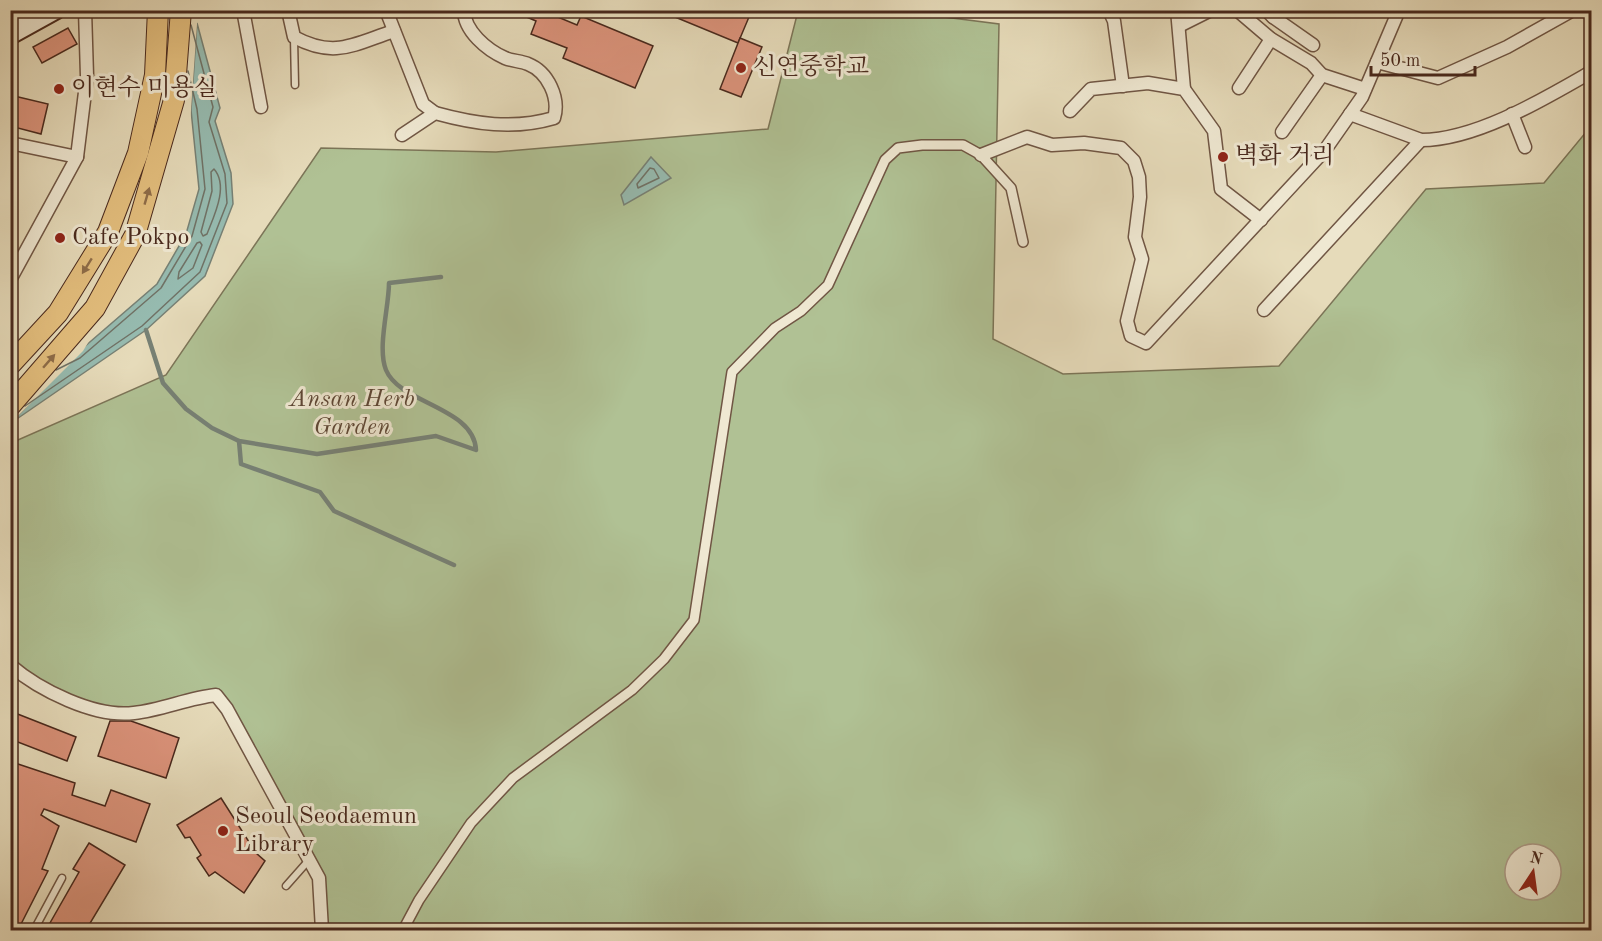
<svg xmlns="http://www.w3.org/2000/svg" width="1602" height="941" font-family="'Old Standard TT','Noto Serif KR',serif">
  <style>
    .green { fill: #b0c194; stroke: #7c7558; stroke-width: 1.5; fill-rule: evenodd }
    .water { fill: #96bbb0; stroke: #778175; stroke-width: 1.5 }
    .pier { fill: #e6dbba }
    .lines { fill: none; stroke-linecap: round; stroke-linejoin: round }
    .shore { stroke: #707266; stroke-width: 1.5 }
    .stream { stroke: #778175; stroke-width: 4.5 }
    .building { fill: #db937b; stroke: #49291d; stroke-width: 1.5 }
    .service-casing { stroke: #705644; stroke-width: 9 }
    .pedestrian-casing { stroke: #705644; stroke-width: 12 }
    .minor-casing { stroke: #705644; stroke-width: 15 }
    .secondary-casing { stroke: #49291d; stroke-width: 20 }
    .trunk-casing { stroke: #49291d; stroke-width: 22 }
    .service { stroke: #efe8d2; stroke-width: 6 }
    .pedestrian { stroke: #efe8d2; stroke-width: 9 }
    .minor { stroke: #efe8d2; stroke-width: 12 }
    .secondary { stroke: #efe8d2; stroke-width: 16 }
    .trunk { stroke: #e3be7d; stroke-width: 20 }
    .oneway { fill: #8e6c48 }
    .poi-dot { fill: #8f2418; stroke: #efe8d2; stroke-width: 2 }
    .labels { text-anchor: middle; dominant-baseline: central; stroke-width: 6; stroke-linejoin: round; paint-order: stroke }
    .poi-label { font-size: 24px; fill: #49291d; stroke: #efe8d2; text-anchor: start }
    .park-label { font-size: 24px; font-style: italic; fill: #5e4735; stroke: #efe8d2 }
  </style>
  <rect width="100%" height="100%" fill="#e6dbba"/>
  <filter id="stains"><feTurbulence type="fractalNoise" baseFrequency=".00333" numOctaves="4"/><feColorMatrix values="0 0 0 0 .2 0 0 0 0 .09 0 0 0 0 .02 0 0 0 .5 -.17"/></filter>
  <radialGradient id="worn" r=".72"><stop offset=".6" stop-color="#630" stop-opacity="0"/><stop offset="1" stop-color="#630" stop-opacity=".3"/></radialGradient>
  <!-- green -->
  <path class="green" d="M798,11H897L999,24L993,339L1063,374L1279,366L1426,189L1544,183L1591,126V930H322L319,878L216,695L133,714L80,704L11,665V443L166,375L321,148L496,152L768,129ZM1515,854H1551V890H1515Z"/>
  <!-- water -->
  <g class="water">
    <polygon points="197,23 220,108 215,121 231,173 233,204 205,276 146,330 11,423 76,354 157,284 186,234 199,189 191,110"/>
    <polygon points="651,157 671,178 624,205 621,195"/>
  </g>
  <!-- pier -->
  <g class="pier">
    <polygon points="165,10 198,10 190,124 188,111"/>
    <polygon points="94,333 83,351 11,423 10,382 74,351"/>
  </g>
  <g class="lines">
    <!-- shore -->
    <g class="shore">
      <polygon points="650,168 654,169 659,178 638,188 637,184"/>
      <path d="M214,169C229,186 214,216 207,234L203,236L201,232L212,191L211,172Z"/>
      <polygon points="197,243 200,242 202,245 193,268 178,279 179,272"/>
      <polyline points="56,370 80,358 161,288 192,236 205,189 197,109 188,71"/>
      <polyline points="25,406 142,326 200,272 227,203 225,174 209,122 213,107 191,25"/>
    </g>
    <!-- stream -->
    <g class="stream">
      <path d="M146,330L163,383L186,409L212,428L239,441L317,454L436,436L476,450C474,407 400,404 386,370C377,348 389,307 389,283L441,277"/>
      <polyline points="239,441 241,464 320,492 334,511 454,565"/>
    </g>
  </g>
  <!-- building -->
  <g class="building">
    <polygon points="510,10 541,10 577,25 581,16 653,46 635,88 563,58 567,48 531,34 536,21"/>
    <polygon points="658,10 732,10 749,17 738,43"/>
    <polygon points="68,28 77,44 42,63 33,47"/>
    <polygon points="740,38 762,47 741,97 720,89"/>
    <polygon points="10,95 48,104 41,134 10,126"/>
    <polygon points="10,711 76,737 67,761 10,739"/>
    <polygon points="110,721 131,721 179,738 166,778 98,756"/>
    <polygon points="15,763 75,783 72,795 105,806 111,790 150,804 136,842 44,809 41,815 59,826 42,869 48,871 18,930 10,930 10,778"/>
    <polygon points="221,798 256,853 265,861 244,893 215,872 209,876 197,858 201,855 190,837 185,838 177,825"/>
    <polygon points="89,843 125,865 86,930 46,930 79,872 73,869"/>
  </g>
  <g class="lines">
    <defs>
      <g id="service">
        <polyline points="294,38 295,85"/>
        <polyline points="286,886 309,860"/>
        <polyline points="34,930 62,878"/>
      </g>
      <polyline id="pedestrian" points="403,930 419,900 471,823 513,778 632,690 664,659 694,620 732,372 775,328 801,311 828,285 885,160 898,148 922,145 963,145 981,155 1011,188 1023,242"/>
      <g id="minor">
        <polyline points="243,10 261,107"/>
        <path d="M288,10L294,37C335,59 354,44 394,31"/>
        <polyline points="386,10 423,104 435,113"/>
        <polyline points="1109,10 1114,21 1123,86"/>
        <polyline points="1177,10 1184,89"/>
        <polyline points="1237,10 1271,39 1311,63 1322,75 1365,89"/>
        <polyline points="1266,10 1273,17 1281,10"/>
        <polyline points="1273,17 1313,45"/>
        <polyline points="1179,26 1211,10"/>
        <polyline points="1377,62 1438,78 1507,47 1573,10"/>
        <polyline points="1239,88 1271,39"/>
        <polyline points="1070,111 1091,89 1148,83 1184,89 1214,131 1221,189 1261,220"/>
        <path d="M1350,114L1421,140C1476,140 1544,99 1591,72"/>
        <polyline points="1512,114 1525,147"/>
        <polyline points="1282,132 1322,75"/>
        <path d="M402,135L435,113C475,124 513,130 554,118C560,98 548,72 528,64C521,61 512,61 505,58C487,50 464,31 464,10"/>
        <polyline points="10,143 77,157"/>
        <polyline points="981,155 1027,137 1052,145 1084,143 1121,148 1134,161 1139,177 1140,197 1135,237 1142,259 1127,321 1131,336 1146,343 1325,150 1362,97 1399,10"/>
        <polyline points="10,280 77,157 87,76 85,10"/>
        <polyline points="1264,310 1421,140"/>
        <path d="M10,665C39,690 95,718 134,713C162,710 188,698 216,695L227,709L319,878L322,930"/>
      </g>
      <g id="secondary">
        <polyline points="10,22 33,10"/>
        <polyline points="10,36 57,10"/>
      </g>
      <g id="trunk">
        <polyline points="10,365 58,313 108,232 138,153 155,75 158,10"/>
        <polyline points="10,406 95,308 135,235 174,100 181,10"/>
      </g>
    </defs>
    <!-- service casing -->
    <use href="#service" class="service-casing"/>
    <!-- pedestrian casing -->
    <use href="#pedestrian" class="pedestrian-casing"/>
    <!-- minor casing -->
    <use href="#minor" class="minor-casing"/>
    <!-- secondary casing -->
    <use href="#secondary" class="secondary-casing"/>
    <!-- trunk casing -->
    <use href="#trunk" class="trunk-casing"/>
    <!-- service -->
    <use href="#service" class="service"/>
    <!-- pedestrian -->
    <use href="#pedestrian" class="pedestrian"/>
    <!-- minor -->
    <use href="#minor" class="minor"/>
    <!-- secondary -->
    <use href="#secondary" class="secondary"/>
    <!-- trunk -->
    <use href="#trunk" class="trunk"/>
  </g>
  <!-- one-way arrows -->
  <defs><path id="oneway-solid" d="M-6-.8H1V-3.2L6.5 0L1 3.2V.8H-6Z" transform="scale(1.5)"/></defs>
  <g class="oneway">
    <use href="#oneway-solid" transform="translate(147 196) rotate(-74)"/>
    <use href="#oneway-solid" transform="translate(87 266) rotate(122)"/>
    <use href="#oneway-solid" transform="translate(49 361) rotate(-49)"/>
  </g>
  <!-- markers -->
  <g class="poi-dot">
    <circle cx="741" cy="68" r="6"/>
    <circle cx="59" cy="89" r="6"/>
    <circle cx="1223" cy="157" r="6"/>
    <circle cx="60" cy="238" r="6"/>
    <circle cx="223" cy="831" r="6"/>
  </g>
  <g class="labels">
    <!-- poi labels -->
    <g class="poi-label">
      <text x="753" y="68">신연중학교</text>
      <text x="71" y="89">이현수 미용실</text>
      <text x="1235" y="157">벽화 거리</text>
      <text x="72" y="238">Cafe Pokpo</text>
      <text x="235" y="817">Seoul Seodaemun<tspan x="235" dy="28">Library</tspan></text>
    </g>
    <!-- park labels -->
    <g class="park-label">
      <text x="352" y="400">Ansan Herb<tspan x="352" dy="28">Garden</tspan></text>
    </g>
  </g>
  <!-- margin -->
  <rect width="1602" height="941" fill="none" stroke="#e6dbba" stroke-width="36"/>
  <rect x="12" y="12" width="1578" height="917" fill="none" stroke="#49291d" stroke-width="3"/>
  <rect x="18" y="18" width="1566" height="905" fill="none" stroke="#49291d" stroke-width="1.5"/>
  <!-- north arrow -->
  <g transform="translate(1533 872) rotate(13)"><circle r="28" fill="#efe8d2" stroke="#ad9c8a" stroke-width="1.5"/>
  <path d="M0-4.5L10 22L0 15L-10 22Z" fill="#8f2418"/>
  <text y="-9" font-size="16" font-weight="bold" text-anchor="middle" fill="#49291d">N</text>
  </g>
  <!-- scale -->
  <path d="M1371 66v9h104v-9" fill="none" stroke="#49291d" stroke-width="3"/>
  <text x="1380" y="66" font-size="18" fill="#49291d" stroke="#efe8d2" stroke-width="4.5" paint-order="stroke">50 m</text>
  <rect width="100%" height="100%" filter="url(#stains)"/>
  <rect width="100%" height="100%" fill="url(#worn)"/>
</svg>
